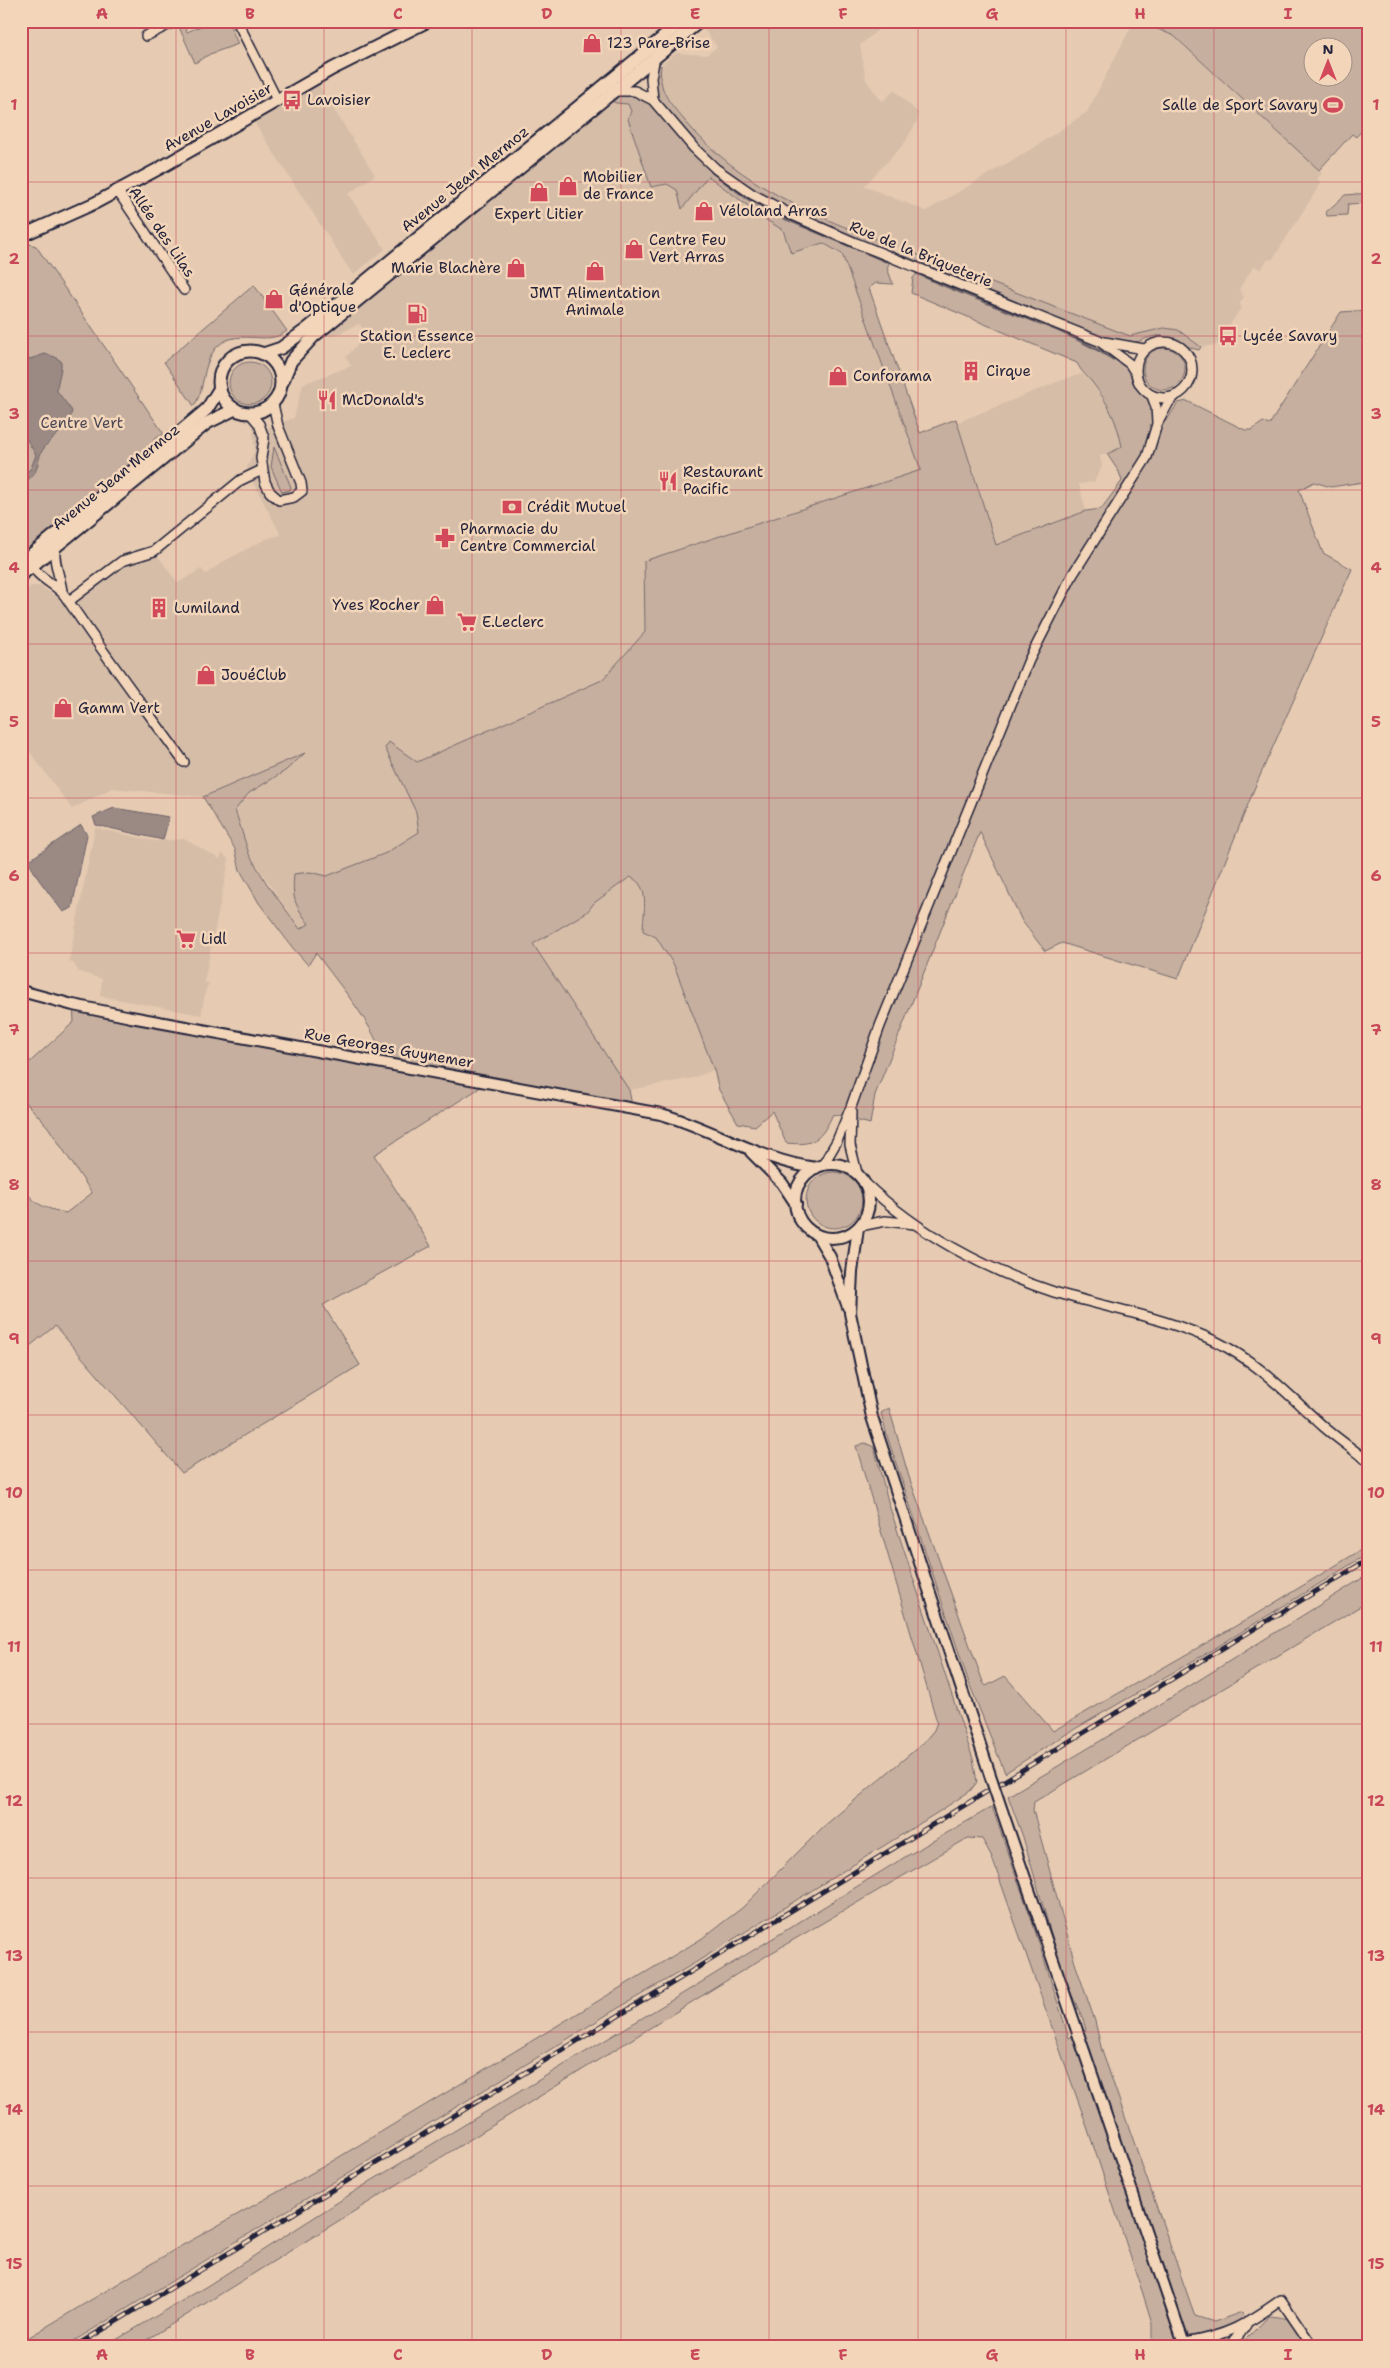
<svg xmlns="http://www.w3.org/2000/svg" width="1390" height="2368" font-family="'Shantell Sans',sans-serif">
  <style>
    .built { fill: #d6bda8 }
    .green { fill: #c6af9e; stroke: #74686c; fill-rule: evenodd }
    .water { fill: #9b8a84; stroke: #6b6067 }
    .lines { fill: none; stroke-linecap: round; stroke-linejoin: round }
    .stream { stroke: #6b6067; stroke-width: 3 }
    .minor-casing { stroke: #22223b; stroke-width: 12 }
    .tertiary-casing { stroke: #22223b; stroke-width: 14 }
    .secondary-casing { stroke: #22223b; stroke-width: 15 }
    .minor { stroke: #f3d6b9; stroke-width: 9 }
    .tertiary { stroke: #f3d6b9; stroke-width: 10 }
    .secondary { stroke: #f3d6b9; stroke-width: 11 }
    .rail-casing { stroke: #22223b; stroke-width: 5 }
    .rail { stroke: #f3d6b9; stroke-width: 3; stroke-dasharray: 9; stroke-linecap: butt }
    .tertiary-bridge-casing { stroke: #22223b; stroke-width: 14; stroke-linecap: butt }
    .tertiary-bridge { stroke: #f3d6b9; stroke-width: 10 }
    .grid { fill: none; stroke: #c84759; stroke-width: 1; stroke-opacity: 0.55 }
    .labels { text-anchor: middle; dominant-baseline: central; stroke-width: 5; stroke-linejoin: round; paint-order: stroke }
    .poi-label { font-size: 15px; fill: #22223b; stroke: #f3d6b9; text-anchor: start }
    .street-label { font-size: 15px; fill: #22223b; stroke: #f3d6b9 }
    .park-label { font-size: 15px; fill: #4b4554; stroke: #f3d6b9 }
    .neatline { fill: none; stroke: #c84759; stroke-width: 2 }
    .grid-label { font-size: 16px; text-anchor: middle; font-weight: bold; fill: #c84759 }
  </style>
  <rect width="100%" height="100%" fill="#e6cbb2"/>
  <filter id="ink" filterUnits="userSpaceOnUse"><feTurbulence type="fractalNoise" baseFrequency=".02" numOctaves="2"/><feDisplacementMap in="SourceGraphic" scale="10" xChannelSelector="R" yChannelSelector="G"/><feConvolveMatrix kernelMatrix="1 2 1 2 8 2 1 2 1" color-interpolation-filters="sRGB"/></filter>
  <g filter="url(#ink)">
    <!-- built -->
    <g class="built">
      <polygon points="698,21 893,21 878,30 860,45 866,80 882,102 894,90 918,113 917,121 904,144 864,186 926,211 1038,145 1087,112 1134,21 1139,21 1173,36 1322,173 1317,179 1321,183 1273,259 1267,260 1261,270 1254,266 1239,289 1244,297 1240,303 1241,308 1217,345 1201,347 1178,330 1164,328 1130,336 1023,297 841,225 776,196 730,166 694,132 673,107 661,89 659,79 661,65 676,53 706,55 717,47"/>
      <polygon points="315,79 375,175 348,194 385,249 353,275 250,116"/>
      <polygon points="601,94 612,102 628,104 631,111 628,119 651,187 667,184 678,190 682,208 707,176 755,211 756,214 783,230 791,252 823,243 842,254 921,470 644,561 645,632 602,680 417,762 428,854 300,929 249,854 235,810 249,793 285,771 303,754 203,797 112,788 72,809 21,740 21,594 31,586 40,586 54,595 62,591 69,601 122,561 154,551 178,583 201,569 206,574 226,560 266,539 281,535 249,475 247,467 255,450 253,433 294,418 303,384 351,366 346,357 368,333 359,324 331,337 319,324"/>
      <polygon points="1082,374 1091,381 1109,408 1119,429 1122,447 1100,456 1102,466 1094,482 1079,484 1086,511 995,546 956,423 1067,378"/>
      <polygon points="95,828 155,841 184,839 220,859 222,853 229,860 204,982 209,983 206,989 201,1015 100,996 102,979 79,972 74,964 69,961"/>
      <polygon points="630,877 639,881 644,889 643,931 656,937 674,965 714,1070 693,1078 629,1090 533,944 587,912 594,903"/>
    </g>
    <!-- green -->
    <g class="green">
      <polygon points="212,21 228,21 238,44 210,54 195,63 179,27 184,24 187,32"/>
      <path d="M1139,21H1369V127L1364,128L1356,137L1352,134L1319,170L1174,36ZM1312,48H1342V78H1312Z"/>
      <path d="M661,65C658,91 669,102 685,121C739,185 815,217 892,245V257L887,268L893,284L876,283L869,288L920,433L956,419L996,545L1086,511L1101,509L1122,481L1119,472L1107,454L1122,447C1118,423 1107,401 1092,382C1085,374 1082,373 1077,363L911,293L913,278L919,271L1080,338L1106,351L1135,372L1141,388L1152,396L1157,424L1167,420L1178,403L1187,401L1245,430H1252L1263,422L1269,425L1341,312L1369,310V481L1331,487L1314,482L1299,490L1323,553L1352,569L1255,787L1178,979L1062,943L1045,951L1022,921L980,832L875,1095L870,1124L833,1114C821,1140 814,1146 786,1143L772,1111L755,1126L738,1123L719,1090L714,1070L674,965L656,937L643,931C643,912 651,885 630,877L594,903L587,912L533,944L629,1090L631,1100L630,1107L483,1081L478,1089L374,1155L431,1246L323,1305L360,1365L182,1473L55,1326L21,1353V1181C30,1204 44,1208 66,1213L92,1193L48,1127L21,1097V1070L74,1022L73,1005L384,1062C376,1026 338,984 316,953L308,965L292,947L259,903L240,870L235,849L203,797L305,753L285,771L249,793L235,810L249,854L267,884L300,929L309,924C294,904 292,898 294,874L310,872L327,876L386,853L419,832L416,812L385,748L389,742L417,762L602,680L645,632L644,561L921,470L842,254L823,243L791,253L783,230L756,214L755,211L708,176L682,209L677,190L667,184L651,187L628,119L631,111L628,104L616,103L604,98L623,90L653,100V69Z"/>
      <polygon points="1369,193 1369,203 1348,204 1347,215 1327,216 1326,212 1345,195"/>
      <polygon points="26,243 36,246 164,434 154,439 154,447 122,475 112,478 100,488 100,492 21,557 21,245"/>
      <path d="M908,251L1130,336L1164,328L1178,330L1201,347L1199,350C1185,348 1176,337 1161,336C1150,335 1141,342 1131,343C1119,345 1097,333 1084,329L916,261L907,257Z"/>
      <path d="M254,285L287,331C267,348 235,325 215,349C201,367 206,388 194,406L164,362Z"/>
      <circle cx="1164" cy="369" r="21"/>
      <circle cx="250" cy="383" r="21"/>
      <polygon points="274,447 291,487 290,490 282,492 271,467"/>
      <circle cx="834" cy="1200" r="28"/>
      <polygon points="889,1408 909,1477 983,1682 986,1686 1005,1676 1053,1731 1253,1616 1369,1545 1369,1553 1217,1647 1068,1733 1005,1773 969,1683 888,1439 881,1413"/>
      <polygon points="865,1443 874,1447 889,1505 973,1759 977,1782 970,1791 940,1811 695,1963 610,2013 64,2347 21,2347 21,2342 174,2250 326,2165 701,1939 742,1908 823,1827 923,1743 934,1730 937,1722 856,1446"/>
      <polygon points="1369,1574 1369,1601 1034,1802 1033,1810 1075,1963 1095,2021 1102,2051 1195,2316 1214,2322 1242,2312 1248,2324 1181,2347 1152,2347 1152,2323 1143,2294 1082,2112 991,1855 982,1839 968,1838 771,1953 135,2347 104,2347 207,2286 371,2181 687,1991 905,1857 992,1807 1031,1918 1069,2038 1086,2030 1083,2019 1064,1978 1023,1837 1008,1796 1127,1725"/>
      <path d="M1269,2316C1298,2318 1298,2324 1313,2347H1238Z"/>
    </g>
    <!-- water -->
    <g class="water">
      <path d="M45,354L55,357L61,361C62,373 57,380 57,391L72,411C68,431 54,434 44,448C34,462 43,474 21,483V478L31,468L36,455L21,430V359L27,360Z"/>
      <polygon points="114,808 169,817 163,840 96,825 93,817"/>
      <polygon points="81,825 87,835 72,908 63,912 39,880 28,861"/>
    </g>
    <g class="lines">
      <!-- stream -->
      <g class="stream">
        <polyline points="712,172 747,198 777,215 886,261"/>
        <path d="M917,273C981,305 1053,321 1113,359"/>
      </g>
      <defs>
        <g id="minor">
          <polyline points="237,21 277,100"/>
          <polyline points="146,36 176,21"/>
          <polyline points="613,91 635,91 653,100 694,148 716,169 752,194 790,214 856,243 1099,341 1144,349"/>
          <polyline points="653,100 651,78 655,56"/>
          <polyline points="117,190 184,290"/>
          <circle cx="1164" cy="370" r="28"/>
          <polyline points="1103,344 1130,364 1135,372"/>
          <polyline points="1152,396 1156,407 1157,422"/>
          <polyline points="250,413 259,424 264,438 261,458 265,482 270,492 279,500 294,497 302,491 301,483 278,426 273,404"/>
          <path d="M56,546C52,559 60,576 62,591"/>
          <path d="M32,561C33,577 57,584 65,596C103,653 144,707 184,762"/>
          <polyline points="69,601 122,561 154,551 241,480 262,470"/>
          <polyline points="851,1112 850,1145 857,1173"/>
          <polyline points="823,1165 837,1141 851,1107 880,1026 1029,660 1073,574 1147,457 1157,424 1169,402 1175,396"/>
          <path d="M865,1183C917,1233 986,1270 1054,1292C1108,1308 1167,1318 1217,1342C1261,1364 1288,1395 1324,1427C1338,1439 1354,1450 1369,1462"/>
          <polyline points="860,1226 885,1221 915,1224"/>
          <path d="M1184,2343C1227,2336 1246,2325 1281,2300L1313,2347"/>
          <polyline points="1230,2347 1246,2325"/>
        </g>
        <g id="tertiary">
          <path d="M21,991L73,1005L131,1017L661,1114C714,1129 761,1161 816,1168"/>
          <polyline points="751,1152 782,1183 796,1204"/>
          <circle cx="832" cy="1201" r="37"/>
          <polyline points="858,1228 852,1272 850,1313 872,1417 992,1781"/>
          <polyline points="817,1235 830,1257 848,1307"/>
          <polyline points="998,1799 1185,2347"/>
        </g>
        <g id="secondary">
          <polyline points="21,236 95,203 160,168 332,69 428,21"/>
          <circle cx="250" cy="382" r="31"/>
          <polyline points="263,354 281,348 307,329 683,21"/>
          <polyline points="282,383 291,361 314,336 700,21"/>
          <polyline points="21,563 200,415 207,409 220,388"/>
          <polyline points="21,575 207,423 235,409"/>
        </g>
      </defs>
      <!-- minor casing -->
      <use href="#minor" class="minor-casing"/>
      <!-- tertiary casing -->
      <use href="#tertiary" class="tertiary-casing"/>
      <!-- secondary casing -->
      <use href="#secondary" class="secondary-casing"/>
      <!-- minor -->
      <use href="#minor" class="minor"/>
      <!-- tertiary -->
      <use href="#tertiary" class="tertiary"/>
      <!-- secondary -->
      <use href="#secondary" class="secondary"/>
      <defs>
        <polyline id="rail" points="74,2347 1369,1559"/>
      </defs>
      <!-- rail casing -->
      <use href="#rail" class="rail-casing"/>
      <!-- rail -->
      <use href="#rail" class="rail"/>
      <defs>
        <polyline id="tertiary-bridge" points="992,1781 998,1799"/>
      </defs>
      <!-- tertiary-bridge casing -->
      <use href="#tertiary-bridge" class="tertiary-bridge-casing"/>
      <!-- tertiary-bridge -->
      <use href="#tertiary-bridge" class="tertiary-bridge"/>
    </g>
  </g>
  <!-- grid -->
  <path class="grid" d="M176,21V2347M324,21V2347M472,21V2347M621,21V2347M769,21V2347M918,21V2347M1066,21V2347M1214,21V2347M21,182H1369M21,336H1369M21,490H1369M21,644H1369M21,798H1369M21,953H1369M21,1107H1369M21,1261H1369M21,1415H1369M21,1570H1369M21,1724H1369M21,1878H1369M21,2032H1369M21,2186H1369"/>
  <!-- icons -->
  <defs>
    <symbol id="shop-bare" viewBox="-9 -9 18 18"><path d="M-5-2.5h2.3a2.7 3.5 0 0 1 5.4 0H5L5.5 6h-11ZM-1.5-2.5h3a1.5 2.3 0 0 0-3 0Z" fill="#d1495b" stroke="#f3d6b9" stroke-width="2.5" paint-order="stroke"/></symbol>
    <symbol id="bus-bare" viewBox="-9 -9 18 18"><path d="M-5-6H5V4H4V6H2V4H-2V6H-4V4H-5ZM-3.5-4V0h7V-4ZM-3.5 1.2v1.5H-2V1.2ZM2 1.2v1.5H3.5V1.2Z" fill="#d1495b" stroke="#f3d6b9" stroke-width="2.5" paint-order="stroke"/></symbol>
    <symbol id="stadium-bare" viewBox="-9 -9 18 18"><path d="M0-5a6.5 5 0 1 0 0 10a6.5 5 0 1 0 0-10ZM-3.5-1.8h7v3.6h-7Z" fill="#d1495b" stroke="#f3d6b9" stroke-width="2.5" paint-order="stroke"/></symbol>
    <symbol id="fuel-bare" viewBox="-9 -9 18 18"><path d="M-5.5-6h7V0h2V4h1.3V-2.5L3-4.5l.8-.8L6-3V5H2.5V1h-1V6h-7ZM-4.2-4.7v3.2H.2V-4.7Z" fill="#d1495b" stroke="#f3d6b9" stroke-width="2.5" paint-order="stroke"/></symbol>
    <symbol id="building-bare" viewBox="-9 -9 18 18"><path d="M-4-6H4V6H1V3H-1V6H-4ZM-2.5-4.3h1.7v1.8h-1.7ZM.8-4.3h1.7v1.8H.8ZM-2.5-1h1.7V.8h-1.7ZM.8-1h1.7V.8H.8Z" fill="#d1495b" stroke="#f3d6b9" stroke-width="2.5" paint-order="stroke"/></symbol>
    <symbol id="restaurant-bare" viewBox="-9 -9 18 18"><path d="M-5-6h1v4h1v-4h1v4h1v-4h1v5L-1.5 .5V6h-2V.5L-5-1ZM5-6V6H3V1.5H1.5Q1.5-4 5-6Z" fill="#d1495b" stroke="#f3d6b9" stroke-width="2.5" paint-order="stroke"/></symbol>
    <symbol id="bank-bare" viewBox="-9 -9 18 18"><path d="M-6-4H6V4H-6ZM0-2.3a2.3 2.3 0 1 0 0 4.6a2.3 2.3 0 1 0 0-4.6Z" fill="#d1495b" stroke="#f3d6b9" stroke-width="2.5" paint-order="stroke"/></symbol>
    <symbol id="pharmacy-bare" viewBox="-9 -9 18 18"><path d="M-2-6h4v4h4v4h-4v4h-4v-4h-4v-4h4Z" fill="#d1495b" stroke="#f3d6b9" stroke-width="2.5" paint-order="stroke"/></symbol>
    <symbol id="supermarket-bare" viewBox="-9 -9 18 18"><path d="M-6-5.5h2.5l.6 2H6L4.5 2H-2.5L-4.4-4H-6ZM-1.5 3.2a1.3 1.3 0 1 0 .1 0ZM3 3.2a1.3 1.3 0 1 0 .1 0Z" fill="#d1495b" stroke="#f3d6b9" stroke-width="2.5" paint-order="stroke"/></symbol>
  </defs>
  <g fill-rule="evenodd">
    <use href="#shop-bare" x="578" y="29" width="28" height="28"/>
    <use href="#bus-bare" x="278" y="86" width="28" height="28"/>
    <use href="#stadium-bare" x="1319" y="91" width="28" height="28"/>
    <use href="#shop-bare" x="554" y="172" width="28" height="28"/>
    <use href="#shop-bare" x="525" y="178" width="28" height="28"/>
    <use href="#shop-bare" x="690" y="197" width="28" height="28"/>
    <use href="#shop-bare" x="620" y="235" width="28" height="28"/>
    <use href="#shop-bare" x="502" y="254" width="28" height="28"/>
    <use href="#shop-bare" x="581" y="257" width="28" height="28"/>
    <use href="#shop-bare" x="260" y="285" width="28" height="28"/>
    <use href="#fuel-bare" x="403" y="300" width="28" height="28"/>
    <use href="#bus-bare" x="1214" y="322" width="28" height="28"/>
    <use href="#building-bare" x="957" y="357" width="28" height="28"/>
    <use href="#shop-bare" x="824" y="362" width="28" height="28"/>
    <use href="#restaurant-bare" x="313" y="386" width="28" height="28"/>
    <use href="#restaurant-bare" x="654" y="467" width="28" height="28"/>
    <use href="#bank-bare" x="498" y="493" width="28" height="28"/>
    <use href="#pharmacy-bare" x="431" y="524" width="28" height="28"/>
    <use href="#shop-bare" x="421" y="591" width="28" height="28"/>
    <use href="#building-bare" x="145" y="594" width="28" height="28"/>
    <use href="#supermarket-bare" x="453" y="608" width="28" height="28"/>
    <use href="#shop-bare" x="192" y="661" width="28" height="28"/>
    <use href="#shop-bare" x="49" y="694" width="28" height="28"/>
    <use href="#supermarket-bare" x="172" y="925" width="28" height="28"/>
  </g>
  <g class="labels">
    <!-- poi labels -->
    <g class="poi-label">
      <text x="607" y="43">123 Pare-Brise</text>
      <text x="307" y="100">Lavoisier</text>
      <text x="1318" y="105" text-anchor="end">Salle de Sport Savary</text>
      <text x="583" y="177">Mobilier<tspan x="583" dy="17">de France</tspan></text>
      <text x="719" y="211">Véloland Arras</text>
      <text x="539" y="214" text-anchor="middle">Expert Litier</text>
      <text x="649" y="240">Centre Feu<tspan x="649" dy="17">Vert Arras</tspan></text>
      <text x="501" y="268" text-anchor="end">Marie Blachère</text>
      <text x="289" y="290">Générale<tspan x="289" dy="17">d'Optique</tspan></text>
      <text x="595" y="293" text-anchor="middle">JMT Alimentation<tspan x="595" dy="17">Animale</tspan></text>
      <text x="417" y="336" text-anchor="middle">Station Essence<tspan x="417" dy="17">E. Leclerc</tspan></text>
      <text x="1243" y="336">Lycée Savary</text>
      <text x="986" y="371">Cirque</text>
      <text x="853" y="376">Conforama</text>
      <text x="342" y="400">McDonald's</text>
      <text x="683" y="472">Restaurant<tspan x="683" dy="17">Pacific</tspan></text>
      <text x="527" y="507">Crédit Mutuel</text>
      <text x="460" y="529">Pharmacie du<tspan x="460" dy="17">Centre Commercial</tspan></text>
      <text x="420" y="605" text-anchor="end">Yves Rocher</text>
      <text x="174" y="608">Lumiland</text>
      <text x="482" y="622">E.Leclerc</text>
      <text x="221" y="675">JouéClub</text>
      <text x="78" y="708">Gamm Vert</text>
      <text x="201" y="939">Lidl</text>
    </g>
    <!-- street labels -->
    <g class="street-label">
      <text transform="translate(218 117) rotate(-30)">Avenue Lavoisier</text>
      <text transform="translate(465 179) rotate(-39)">Avenue Jean Mermoz</text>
      <text transform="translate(162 232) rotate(56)">Allée des Lilas</text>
      <text transform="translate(921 254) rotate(22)">Rue de la Briqueterie</text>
      <text transform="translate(116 477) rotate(-39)">Avenue Jean Mermoz</text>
      <text transform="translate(389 1048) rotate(10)">Rue Georges Guynemer</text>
    </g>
    <!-- park labels -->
    <g class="park-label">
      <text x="82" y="423">Centre Vert</text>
    </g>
  </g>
  <!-- margin -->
  <rect width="1390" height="2368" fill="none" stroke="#f3d6b9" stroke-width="55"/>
  <!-- north arrow -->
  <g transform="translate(1328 62)"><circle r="24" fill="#f3d6b9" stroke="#9f8e87"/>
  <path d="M0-4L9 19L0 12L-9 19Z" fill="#d1495b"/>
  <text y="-8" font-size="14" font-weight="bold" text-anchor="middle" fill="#22223b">N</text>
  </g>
  <rect x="28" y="28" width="1334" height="2312" class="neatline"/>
  <g class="grid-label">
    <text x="102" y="19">A</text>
    <text x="250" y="19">B</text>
    <text x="398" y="19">C</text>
    <text x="547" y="19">D</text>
    <text x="695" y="19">E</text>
    <text x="843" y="19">F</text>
    <text x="992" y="19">G</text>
    <text x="1140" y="19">H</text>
    <text x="1288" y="19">I</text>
    <text x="14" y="110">1</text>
    <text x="1376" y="110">1</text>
    <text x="14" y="264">2</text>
    <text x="1376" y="264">2</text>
    <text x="14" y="419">3</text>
    <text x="1376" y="419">3</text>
    <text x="14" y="573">4</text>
    <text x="1376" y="573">4</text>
    <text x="14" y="727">5</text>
    <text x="1376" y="727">5</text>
    <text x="14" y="881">6</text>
    <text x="1376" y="881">6</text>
    <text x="14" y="1035">7</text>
    <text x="1376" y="1035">7</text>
    <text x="14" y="1190">8</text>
    <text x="1376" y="1190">8</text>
    <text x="14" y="1344">9</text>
    <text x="1376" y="1344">9</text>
    <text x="14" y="1498">10</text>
    <text x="1376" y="1498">10</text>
    <text x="14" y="1652">11</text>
    <text x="1376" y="1652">11</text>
    <text x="14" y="1806">12</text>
    <text x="1376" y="1806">12</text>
    <text x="14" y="1961">13</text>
    <text x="1376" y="1961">13</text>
    <text x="14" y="2115">14</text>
    <text x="1376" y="2115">14</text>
    <text x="14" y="2269">15</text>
    <text x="1376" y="2269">15</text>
    <text x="102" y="2360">A</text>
    <text x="250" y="2360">B</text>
    <text x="398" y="2360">C</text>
    <text x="547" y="2360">D</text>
    <text x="695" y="2360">E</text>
    <text x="843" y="2360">F</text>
    <text x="992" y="2360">G</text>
    <text x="1140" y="2360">H</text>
    <text x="1288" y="2360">I</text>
  </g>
</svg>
